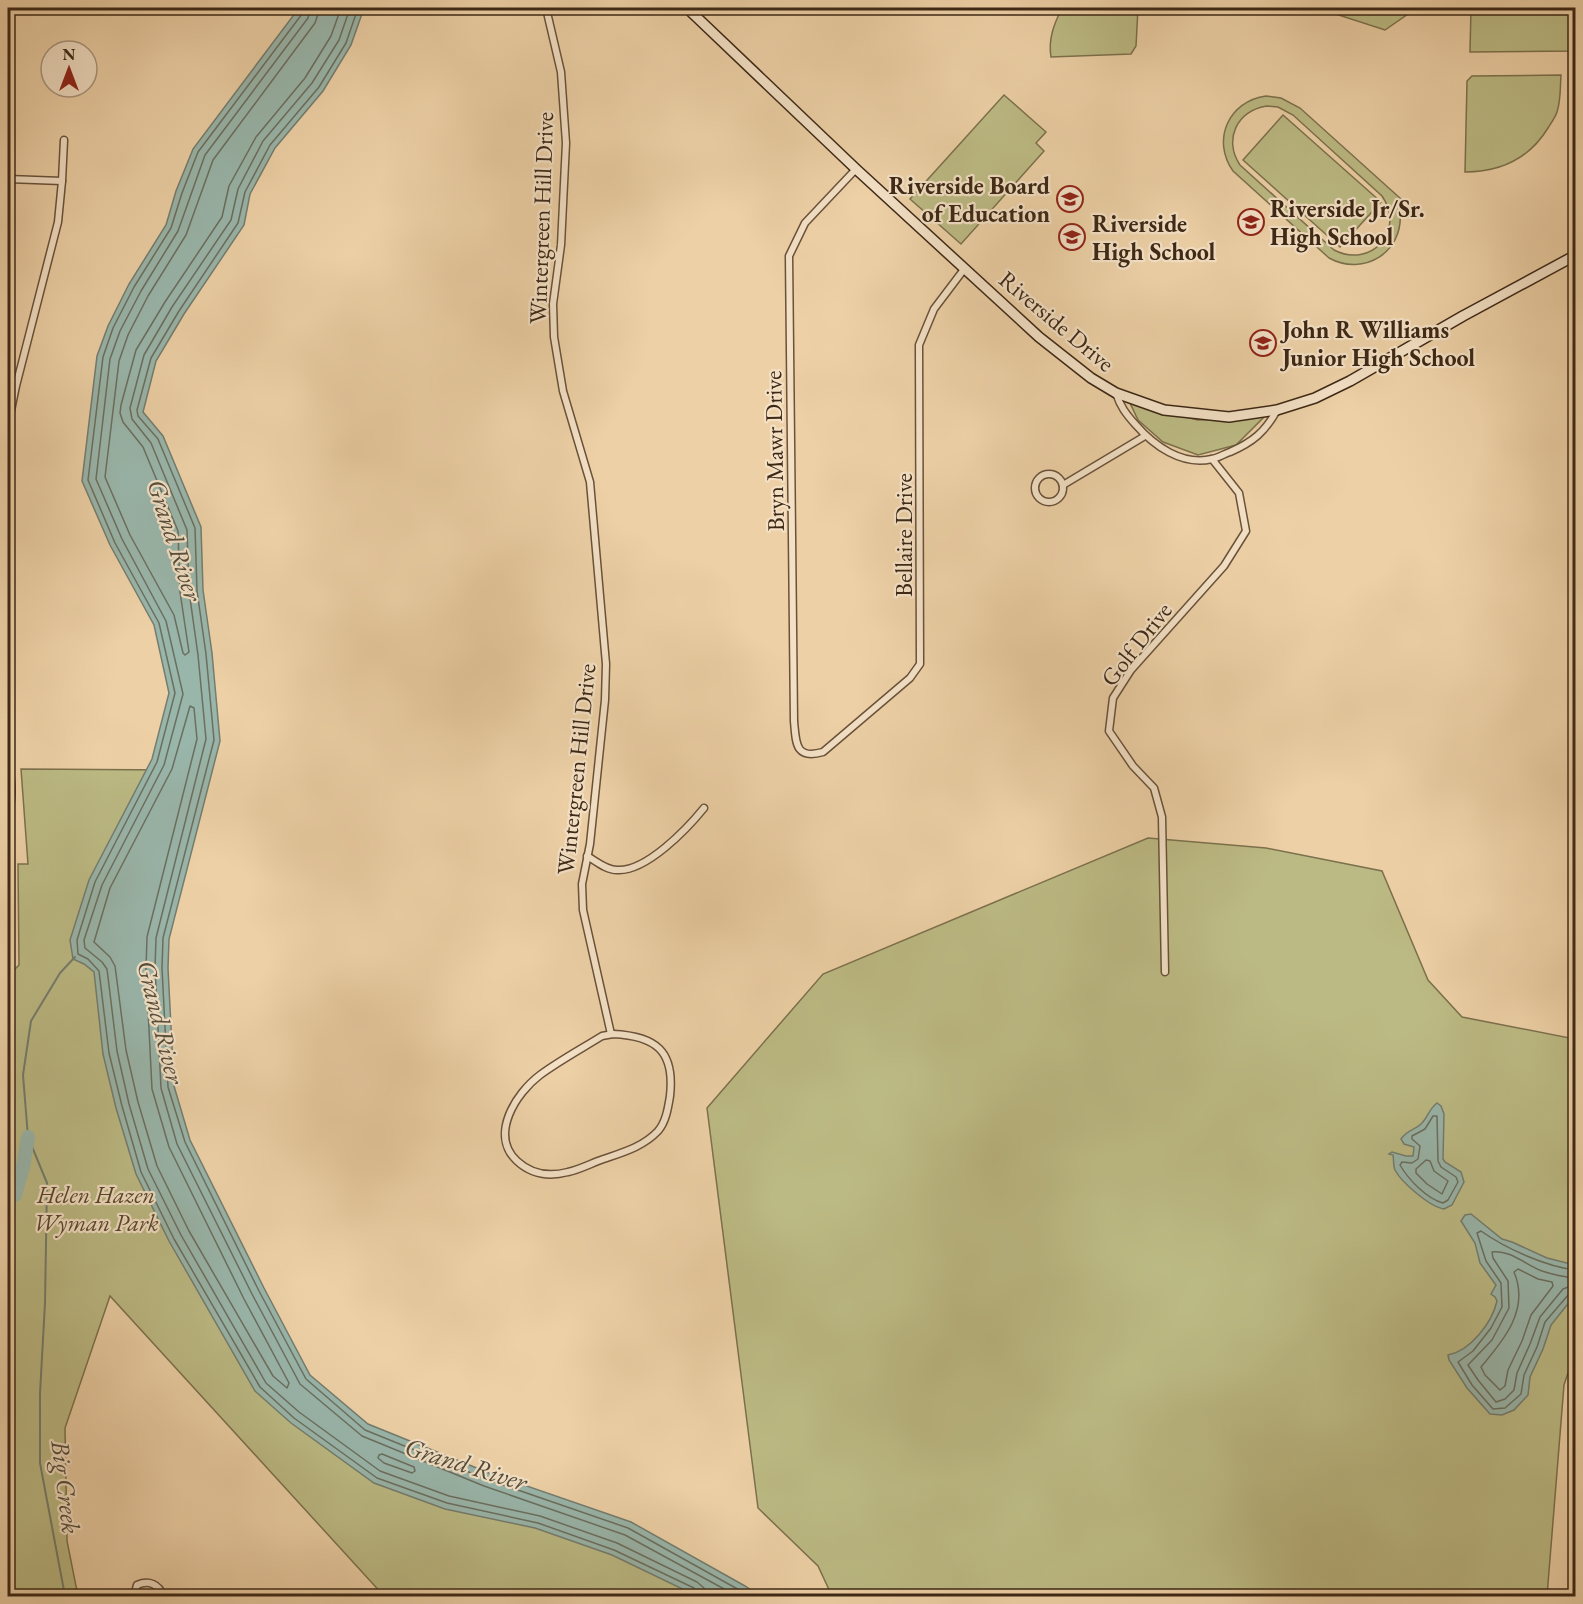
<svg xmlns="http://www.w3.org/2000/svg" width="1583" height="1604" font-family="'EB Garamond',serif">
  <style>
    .green { fill: #bcba84; stroke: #7c714d; stroke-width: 1.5; fill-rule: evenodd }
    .water { fill: #99b6ab; stroke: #747d6f; stroke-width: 1.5 }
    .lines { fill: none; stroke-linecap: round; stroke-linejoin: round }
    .shore { stroke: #6b6f60; stroke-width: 1.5 }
    .stream { stroke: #747d6f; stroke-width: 2 }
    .river { stroke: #99b6ab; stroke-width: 14 }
    .street-casing { stroke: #69523a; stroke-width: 9 }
    .secondary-casing { stroke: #3d2816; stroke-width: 12 }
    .street { stroke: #f3e0c5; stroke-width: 6 }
    .secondary { stroke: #f3e0c5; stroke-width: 9 }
    .labels { text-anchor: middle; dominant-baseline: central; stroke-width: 4.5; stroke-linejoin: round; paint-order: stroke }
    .poi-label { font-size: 24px; font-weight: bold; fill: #3d2816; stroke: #f3e0c5; text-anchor: start }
    .street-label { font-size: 24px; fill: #3d2816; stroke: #f3e0c5 }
    .park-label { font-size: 24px; font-style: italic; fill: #56452c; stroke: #f3e0c5 }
    .water-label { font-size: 26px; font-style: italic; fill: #544c3b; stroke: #f3e0c5 }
  </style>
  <rect width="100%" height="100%" fill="#edd0a6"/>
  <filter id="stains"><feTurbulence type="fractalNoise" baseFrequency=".00333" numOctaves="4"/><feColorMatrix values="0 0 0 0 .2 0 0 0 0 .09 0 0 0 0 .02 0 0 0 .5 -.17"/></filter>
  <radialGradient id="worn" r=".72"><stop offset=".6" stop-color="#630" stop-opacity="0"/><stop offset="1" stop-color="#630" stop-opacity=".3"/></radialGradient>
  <!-- green -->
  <g class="green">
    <path d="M1062,8H1138L1136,46L1131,54L1051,57C1048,39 1054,24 1062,8Z"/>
    <polygon points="1317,8 1409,8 1408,14 1385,30"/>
    <polygon points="1471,8 1575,8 1575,51 1470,52"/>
    <path d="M1561,75C1560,88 1561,100 1557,112C1555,118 1551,123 1548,128C1529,159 1500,172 1465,172L1467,81L1472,76Z"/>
    <polygon points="1004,95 1046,132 1036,143 1044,151 961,244 910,199"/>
    <path d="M1266,96L1281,98L1300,108L1411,208L1404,216L1400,212C1404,252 1364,277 1329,258L1233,171C1211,140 1229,101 1266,96ZM1267,106L1278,107L1293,115L1382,196C1406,231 1371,269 1334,250L1240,165C1223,140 1237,110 1267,106Z"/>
    <polygon points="1283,115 1381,202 1340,247 1243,160"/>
    <polygon points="1130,403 1198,420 1265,416 1236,445 1198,455 1163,442 1138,420"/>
    <polygon points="21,769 173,770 145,1086 308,1409 714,1596 384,1596 110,1296 65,1428 67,1541 78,1596 8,1596 8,976 19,965 18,864 28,864"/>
    <polygon points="1148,838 1266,848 1382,871 1428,980 1462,1017 1575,1039 1576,1349 1564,1385 1547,1596 832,1596 818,1566 758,1508 707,1108 823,974"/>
  </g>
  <!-- water -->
  <g class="water">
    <polygon points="299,8 364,8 351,45 323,91 275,148 250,194 244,225 184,314 156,361 143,412 163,436 201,527 203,590 212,653 220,741 169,939 168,968 174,1086 190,1140 264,1288 310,1375 368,1424 489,1473 631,1522 745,1586 760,1596 697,1596 612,1555 535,1528 445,1509 374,1483 291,1423 255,1391 169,1241 136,1174 116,1108 103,1054 94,972 84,964 73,959 70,940 89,880 152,759 169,693 154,625 110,545 82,481 97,356 108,326 129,284 166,225 176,191 193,149"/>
    <path d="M1437,1103L1441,1106L1444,1114L1443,1159L1445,1162L1461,1172L1464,1182L1452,1205L1444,1209C1430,1207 1401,1182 1395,1170C1393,1166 1394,1160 1393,1155L1389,1154L1392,1152L1406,1156H1413L1414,1147L1404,1144L1401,1139C1407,1130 1415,1130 1421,1124C1428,1117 1429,1109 1437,1103Z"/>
    <path d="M1471,1214L1502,1239L1512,1242L1547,1258L1575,1265V1295L1551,1325L1543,1349L1530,1377L1528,1395L1514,1410L1502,1415L1490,1414L1467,1388L1449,1360L1448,1355C1470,1351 1492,1323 1497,1301L1495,1297L1491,1294L1496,1285L1480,1263L1475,1243L1461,1221L1465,1215Z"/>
  </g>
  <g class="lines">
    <!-- shore -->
    <g class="shore">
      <polyline points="303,8 302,14 198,152 182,193 171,228 134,287 113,328 103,357 88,480 115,543 159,623 175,693 157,762 95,882 77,940 78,954 88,959 99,971 109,1053 122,1106 141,1172 174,1239 260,1387 294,1418 377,1478 447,1503 538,1523 614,1550 694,1588 698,1596"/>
      <polyline points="311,8 308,18 205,155 178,231 141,291 120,331 110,359 96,479 122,539 166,621 183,694 164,765 102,885 84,940 85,948 102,962 107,969 117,1051 129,1104 148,1169 181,1235 266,1383 299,1412 380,1471 449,1496 540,1516 617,1543 697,1582 704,1588 705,1596"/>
      <polyline points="320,8 315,23 213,160 186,235 148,296 128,335 119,361 105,477 130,535 174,615 183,653 185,655 189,652 180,592 178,531 143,447 123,422 120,413 121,405 136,350 165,302 222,217 229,186 256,137 305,78 331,36 341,8"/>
      <polyline points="350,8 339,40 312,83 263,141 238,189 231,220 172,307 144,355 130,408 132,419 151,443 187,530 189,591 198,655 206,739 156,938 155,968 161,1088 177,1144 252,1294 300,1384 362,1436 484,1486 625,1535 737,1596"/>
      <polyline points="358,8 346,43 319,87 270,145 245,192 238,223 179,311 151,358 137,410 138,416 158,439 195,528 197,591 206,654 214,740 163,938 162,968 168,1087 185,1142 259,1291 306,1379 365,1430 486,1479 628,1528 750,1596"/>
      <polygon points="190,706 194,708 197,739 147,937 146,969 152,1089 169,1147 244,1299 289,1383 287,1388 273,1376 189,1231 157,1166 138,1102 126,1050 115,966 110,957 94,942 110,888 172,769"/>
      <path d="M1437,1116L1438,1161L1441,1167L1456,1177L1458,1182L1448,1200L1443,1203C1427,1199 1408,1179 1400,1165L1402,1162L1412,1163L1418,1159L1420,1146L1412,1139V1136L1425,1129L1433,1116Z"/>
      <polygon points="1426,1160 1430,1161 1434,1171 1448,1181 1442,1194 1427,1184 1416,1173 1416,1169"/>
      <path d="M1518,1269L1538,1279L1552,1282L1553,1286L1531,1315L1522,1341L1508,1370L1505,1386L1500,1390L1485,1375L1481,1367C1504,1340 1530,1309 1514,1272Z"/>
      <path d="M1576,1270C1546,1267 1505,1248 1481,1231L1477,1233L1486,1261L1501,1283L1502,1307L1491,1328L1473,1351L1458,1362L1472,1385L1493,1409L1505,1408L1521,1394L1524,1375L1537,1347L1545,1322L1569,1294L1576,1292"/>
      <path d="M1576,1278C1565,1277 1551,1274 1542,1271C1526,1265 1509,1249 1492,1252L1493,1258L1508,1281L1509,1308L1492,1340L1468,1365L1478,1380L1496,1402L1505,1399L1514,1390L1517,1373L1530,1344L1540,1317L1563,1289L1576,1284"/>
      <polygon points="382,1454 414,1467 415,1471 412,1473 384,1463 378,1458 379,1455"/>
    </g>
    <!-- stream -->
    <polyline class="stream" points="65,1596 40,1463 40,1393 45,1303 47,1183 28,1137 23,1075 31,1021 60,973 75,957"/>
    <!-- river -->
    <polyline class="river" points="8,1198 15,1195 23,1167 28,1137"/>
    <defs>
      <g id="street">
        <polyline points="546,8 561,72 566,143 561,245 553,304 554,337 563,391 590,482 606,664 605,700 590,844 582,884 583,910 611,1034"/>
        <path d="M856,169L805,223L789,256L794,721C796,743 795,760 823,752L910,678L920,664L919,345L934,309L965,268"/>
        <polyline points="8,179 62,181"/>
        <path d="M1116,393C1120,406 1126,414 1135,424C1154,446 1182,466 1212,459C1218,458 1224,454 1230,452C1253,442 1265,432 1277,410"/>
        <polyline points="8,425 16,386 58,222 62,181 64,140"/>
        <circle cx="1049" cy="488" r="14"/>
        <polyline points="1063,485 1145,436"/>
        <path d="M8,757C11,777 14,796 8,816"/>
        <path d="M587,856C596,861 606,870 617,870C646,872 687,829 704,808"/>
        <polyline points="1165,972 1162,817 1154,788 1133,766 1109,731 1113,698 1131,670 1224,566 1246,531 1239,493 1212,459"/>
        <path d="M613,1034C656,1036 675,1051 670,1096C668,1108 666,1122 658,1131C642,1148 620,1153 598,1161C588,1165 578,1170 568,1172C549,1177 531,1174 517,1161C489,1135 516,1093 540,1075C559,1061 581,1049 602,1036Z"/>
        <path d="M134,1596L137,1585C149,1580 159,1584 163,1596"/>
      </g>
      <polyline id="secondary" points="687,8 856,169 1039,337 1091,378 1116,393 1164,410 1229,417 1277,410 1315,398 1350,381 1463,316 1576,255"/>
    </defs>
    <!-- street casing -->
    <use href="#street" class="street-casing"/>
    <!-- secondary casing -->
    <use href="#secondary" class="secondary-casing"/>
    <!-- street -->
    <use href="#street" class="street"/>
    <!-- secondary -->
    <use href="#secondary" class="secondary"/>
  </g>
  <!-- icons -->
  <defs>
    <symbol id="school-ring" viewBox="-11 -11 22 22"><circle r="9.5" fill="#f3e0c5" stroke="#8f2418" stroke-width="1.5"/><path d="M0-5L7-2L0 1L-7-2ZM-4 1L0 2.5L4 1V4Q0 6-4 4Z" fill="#8f2418"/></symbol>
  </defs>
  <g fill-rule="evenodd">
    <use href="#school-ring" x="1055" y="184" width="30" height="30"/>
    <use href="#school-ring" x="1236" y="207" width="30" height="30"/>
    <use href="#school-ring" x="1057" y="222" width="30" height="30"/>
    <use href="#school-ring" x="1248" y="328" width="30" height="30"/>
  </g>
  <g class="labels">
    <!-- poi labels -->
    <g class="poi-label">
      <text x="1050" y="185" text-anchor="end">Riverside Board<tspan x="1050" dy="28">of Education</tspan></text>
      <text x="1270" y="208">Riverside Jr/Sr.<tspan x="1270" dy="28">High School</tspan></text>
      <text x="1092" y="223">Riverside<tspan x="1092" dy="28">High School</tspan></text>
      <text x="1282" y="329">John R Williams<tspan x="1282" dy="28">Junior High School</tspan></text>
    </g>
    <!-- street labels -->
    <g class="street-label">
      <text transform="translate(541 218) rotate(-88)">Wintergreen Hill Drive</text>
      <text transform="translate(1057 321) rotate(40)">Riverside Drive</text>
      <text transform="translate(774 451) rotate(-91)">Bryn Mawr Drive</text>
      <text transform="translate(903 535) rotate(-90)">Bellaire Drive</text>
      <text transform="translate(1136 644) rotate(-52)">Golf Drive</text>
      <text transform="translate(576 769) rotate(-84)">Wintergreen Hill Drive</text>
    </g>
    <!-- park labels -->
    <g class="park-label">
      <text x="96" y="1194">Helen Hazen<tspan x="96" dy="28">Wyman Park</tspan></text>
    </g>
    <!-- water labels -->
    <g class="water-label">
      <text transform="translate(175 540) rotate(72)">Grand River</text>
      <text transform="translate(161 1022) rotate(76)">Grand River</text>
      <text transform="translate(466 1464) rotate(17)">Grand River</text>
      <text transform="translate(66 1487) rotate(83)">Big Creek</text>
    </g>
  </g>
  <!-- margin -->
  <rect width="1583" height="1604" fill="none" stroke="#edd0a6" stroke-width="30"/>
  <rect x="9" y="9" width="1565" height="1586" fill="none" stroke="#3d2816" stroke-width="3"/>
  <rect x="15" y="15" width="1553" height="1574" fill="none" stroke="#3d2816" stroke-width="1.5"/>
  <!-- north arrow -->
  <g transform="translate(69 69)"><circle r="28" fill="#f3e0c5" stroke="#aa967f" stroke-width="1.5"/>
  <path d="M0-4.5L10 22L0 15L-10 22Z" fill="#8f2418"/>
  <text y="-9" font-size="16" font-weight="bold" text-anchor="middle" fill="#3d2816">N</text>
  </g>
  <rect width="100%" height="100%" filter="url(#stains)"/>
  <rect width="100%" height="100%" fill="url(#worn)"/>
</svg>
